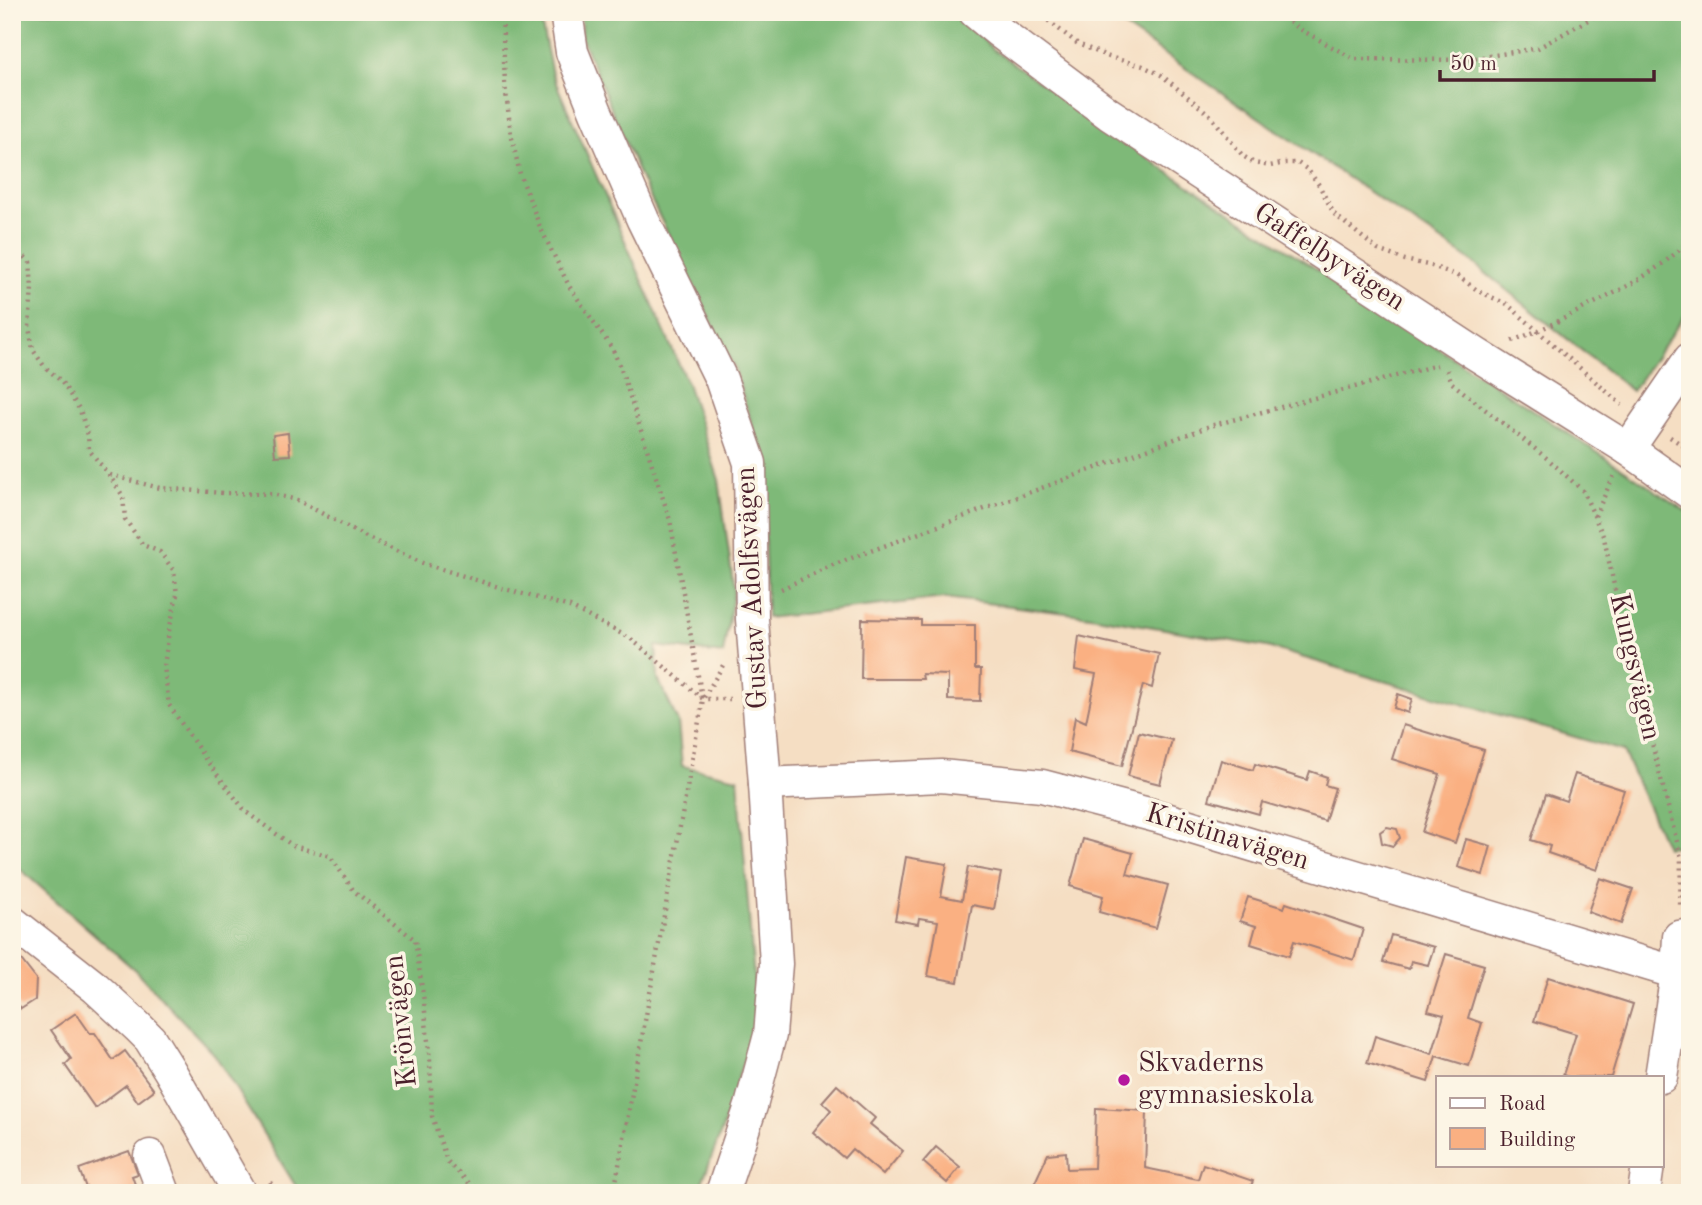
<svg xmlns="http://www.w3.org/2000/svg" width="1702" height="1205" font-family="'Old Standard TT',serif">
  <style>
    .forest { fill: #7eb978; stroke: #646c52; stroke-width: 2 }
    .building { fill: #fab082 }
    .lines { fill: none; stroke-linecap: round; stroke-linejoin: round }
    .minor-casing { stroke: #a07e77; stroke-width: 35 }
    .path { stroke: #a07e77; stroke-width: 4.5; stroke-dasharray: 2 5; stroke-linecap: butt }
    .minor { stroke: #fff; stroke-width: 32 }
    .poi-dot { fill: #b5179e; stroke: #fcf5e5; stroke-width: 2.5 }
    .labels { text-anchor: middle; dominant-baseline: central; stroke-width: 7; stroke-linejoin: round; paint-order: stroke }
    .street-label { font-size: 28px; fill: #4a1f2b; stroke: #fcf5e5 }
    .poi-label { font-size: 28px; fill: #4a1f2b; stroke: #fcf5e5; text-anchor: start }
  </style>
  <rect width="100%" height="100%" fill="#fcf5e5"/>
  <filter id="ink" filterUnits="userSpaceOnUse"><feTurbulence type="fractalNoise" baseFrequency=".0143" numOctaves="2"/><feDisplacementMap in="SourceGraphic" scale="14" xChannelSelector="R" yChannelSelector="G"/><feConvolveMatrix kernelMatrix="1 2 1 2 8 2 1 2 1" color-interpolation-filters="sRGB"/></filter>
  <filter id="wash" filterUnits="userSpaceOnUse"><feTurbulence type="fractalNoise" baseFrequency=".00686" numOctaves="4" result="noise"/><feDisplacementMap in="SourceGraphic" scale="28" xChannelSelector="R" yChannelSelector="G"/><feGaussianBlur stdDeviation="1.57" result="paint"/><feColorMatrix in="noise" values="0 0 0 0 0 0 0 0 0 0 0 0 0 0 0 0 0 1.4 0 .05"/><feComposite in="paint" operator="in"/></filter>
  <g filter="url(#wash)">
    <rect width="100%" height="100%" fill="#f5dec3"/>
    <!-- forest -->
    <g class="forest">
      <polygon points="12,12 539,12 552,74 687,383 719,480 734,591 723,654 656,646 658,679 678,722 682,766 738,778 757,1017 723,1127 698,1193 300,1193 215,1055 136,971 12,862"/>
      <polygon points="581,12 955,12 994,50 1162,168 1626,471 1690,514 1690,845 1666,847 1623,751 1267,647 1091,616 945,598 767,618 762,457 734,367 641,179 581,37"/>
      <polygon points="1102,12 1690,12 1690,308 1632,391 1467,258"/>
    </g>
    <g id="blocks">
      <!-- building -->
      <g class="building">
        <polygon points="288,433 290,455 275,456 273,435"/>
        <polygon points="862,619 921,620 921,625 975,625 975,669 981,669 980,701 948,700 948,675 922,674 923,679 861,679"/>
        <polygon points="1079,636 1159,654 1152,688 1143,685 1122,766 1069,752 1075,717 1086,722 1096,674 1075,670"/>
        <polygon points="1398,694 1412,699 1408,713 1394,708"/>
        <polygon points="1403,725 1484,750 1455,843 1422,832 1440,774 1392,759"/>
        <polygon points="1139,732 1172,740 1160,784 1128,776"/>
        <polygon points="1221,760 1253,770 1255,764 1307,780 1310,771 1327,777 1325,785 1335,788 1325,821 1262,802 1259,814 1209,800"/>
        <polygon points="1575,774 1624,790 1597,870 1548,853 1550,846 1531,840 1546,794 1566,801"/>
        <polygon points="1387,827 1397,829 1400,838 1393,846 1382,843 1380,832"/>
        <polygon points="1083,839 1133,853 1127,874 1168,885 1156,928 1099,912 1103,896 1070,886"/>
        <polygon points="1466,839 1491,846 1483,875 1458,867"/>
        <polygon points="906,857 947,864 941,896 962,900 968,867 1001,873 994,909 972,905 958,982 928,976 938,921 919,918 918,924 895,920"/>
        <polygon points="1600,878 1633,889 1621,924 1588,912"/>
        <polygon points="1248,897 1284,908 1286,903 1363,929 1354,960 1294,941 1289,956 1251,944 1256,926 1240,921"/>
        <polygon points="1391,935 1434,947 1428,965 1411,961 1409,969 1383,962"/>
        <polygon points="12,948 36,979 35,1000 21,1009 12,997"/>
        <polygon points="1446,954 1484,965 1468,1018 1482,1023 1469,1066 1436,1056 1428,1082 1367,1063 1375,1036 1432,1054 1444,1015 1428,1011"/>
        <polygon points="1548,977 1633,1004 1611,1077 1569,1077 1563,1075 1576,1034 1534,1021"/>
        <polygon points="76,1013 90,1033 95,1033 113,1060 125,1051 154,1090 138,1102 126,1085 95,1108 65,1065 71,1059 51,1030"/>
        <polygon points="837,1085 875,1118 870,1124 903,1151 883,1175 852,1149 844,1158 813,1132 831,1110 822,1102"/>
        <polygon points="1096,1108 1147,1111 1145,1168 1198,1179 1203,1164 1253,1181 1248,1193 1030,1193 1048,1154 1066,1152 1067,1169 1094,1168"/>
        <polygon points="936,1147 960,1167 947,1183 923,1162"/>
        <polygon points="129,1151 138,1174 132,1176 138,1193 88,1193 79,1169"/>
      </g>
    </g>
  </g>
  <g filter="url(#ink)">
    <use href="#blocks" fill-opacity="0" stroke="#a07e77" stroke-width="2"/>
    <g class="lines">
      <defs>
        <g id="minor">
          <polyline points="566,12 572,52 596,112 643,220 721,379 750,463 752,619 765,784 776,964 770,1035 751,1106 722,1193"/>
          <polyline points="975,12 998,31 1109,114 1476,354 1628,449 1690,493"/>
          <polyline points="1628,449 1690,359"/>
          <polyline points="765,784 941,776 1042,786 1156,816 1677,973"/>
          <polyline points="12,922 96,988 138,1027 150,1039 170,1071 240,1193"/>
          <polyline points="1661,1077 1677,973 1679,937 1690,935"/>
          <polyline points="150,1156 164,1193"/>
          <polyline points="1644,1193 1648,1165"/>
        </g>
      </defs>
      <!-- minor casing -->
      <use href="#minor" class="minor-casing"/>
      <!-- path -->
      <g class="path">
        <polyline points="502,12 505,84 511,134 520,174 540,227 569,286 613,350 622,372 670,520 702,698"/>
        <polyline points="1037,12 1078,44 1109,57 1143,66 1161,75 1210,115 1243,156 1254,163 1270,166 1285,163 1298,163 1308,170 1319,185 1334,214 1378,250 1405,260 1432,266 1456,275 1480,292 1507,304 1622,405"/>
        <polyline points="1279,12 1296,27 1354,59 1464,60 1538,48 1602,12"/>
        <polyline points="12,252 23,255 30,262 32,288 29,327 33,350 44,366 61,381 80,410 88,435 89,450 109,475 123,496 125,519 143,545 160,552 174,571 177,595 169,631 164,666 169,705 206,760 246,812 293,846 330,856 354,891 415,940 424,1002 430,1061 432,1116 447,1161 479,1193"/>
        <path d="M1512,341C1538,331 1562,320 1586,307C1624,289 1660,270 1690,240"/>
        <polyline points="1447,370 1452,383 1549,460 1583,491 1604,538 1625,637 1681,858 1680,909"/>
        <polyline points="1670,437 1690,450"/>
        <polyline points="110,475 160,488 223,493 272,494 297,500 366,537 422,563 505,589 570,607 630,638 703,699 730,699"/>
        <polyline points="1595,516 1615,473"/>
        <polyline points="781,589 835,564 1210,426 1437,365"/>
        <polyline points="270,1182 276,1193"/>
        <polyline points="614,1193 703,699 725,662"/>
      </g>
      <!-- minor -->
      <use href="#minor" class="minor"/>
    </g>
  </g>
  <!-- markers -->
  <circle class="poi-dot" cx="1124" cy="1080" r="7"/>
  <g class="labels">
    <!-- street labels -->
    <g class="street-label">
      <text transform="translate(1329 258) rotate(33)">Gaffelbyvägen</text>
      <text transform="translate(753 588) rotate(-93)">Gustav Adolfsvägen</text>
      <text transform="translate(1634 667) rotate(77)">Kungsvägen</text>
      <text transform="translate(1227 838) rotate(17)">Kristinavägen</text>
      <text transform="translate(402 1021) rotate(-96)">Krönvägen</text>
    </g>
    <!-- poi labels -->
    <g class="poi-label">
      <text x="1138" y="1064">Skvaderns<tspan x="1138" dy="32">gymnasieskola</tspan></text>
    </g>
  </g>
  <!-- margin -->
  <rect width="1702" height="1205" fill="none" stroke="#fcf5e5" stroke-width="42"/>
  <!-- legend -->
  <rect x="1436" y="1076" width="228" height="91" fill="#fcf5e5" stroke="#b59f9b" stroke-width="2"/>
  <rect x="1450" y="1098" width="35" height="10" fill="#ffffff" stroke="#b59f9b" stroke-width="2"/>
  <text x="1499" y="1110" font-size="21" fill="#4a1f2b">Road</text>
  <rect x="1450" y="1128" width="35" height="21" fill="#fab082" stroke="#b59f9b" stroke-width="2"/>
  <text x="1499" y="1146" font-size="21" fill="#4a1f2b">Building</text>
  <!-- scale -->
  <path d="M1440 70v10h214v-10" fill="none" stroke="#4a1f2b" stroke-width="3.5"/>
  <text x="1450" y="70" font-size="21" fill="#4a1f2b" stroke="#fcf5e5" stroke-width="5" paint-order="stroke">50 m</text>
</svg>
